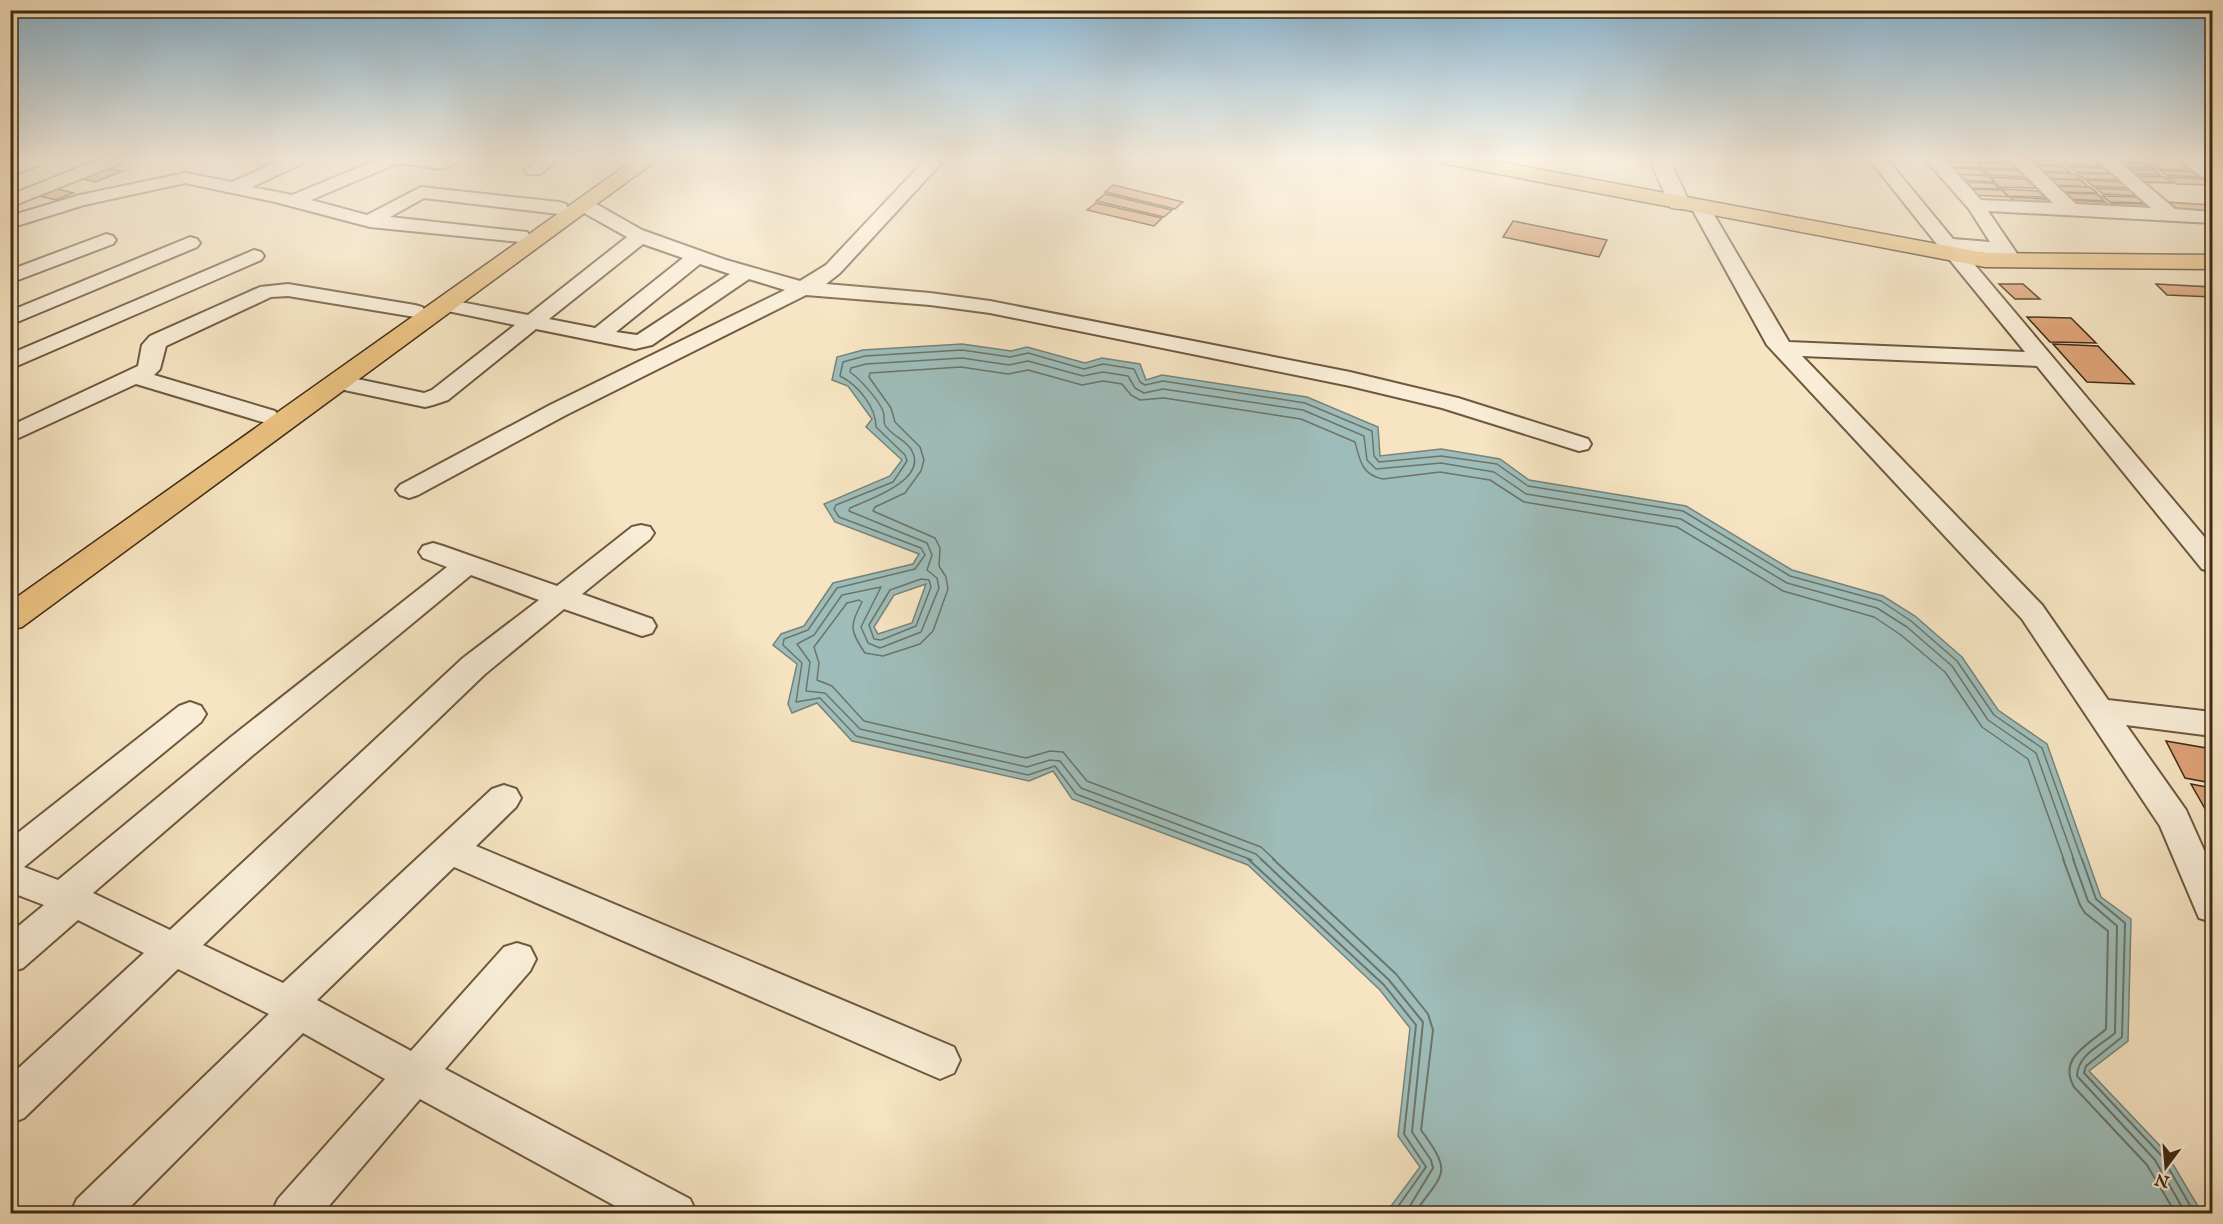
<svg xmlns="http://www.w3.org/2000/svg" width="2223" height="1224" font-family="'IM FELL English',serif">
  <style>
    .water { fill: #9ebdba; stroke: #788378; stroke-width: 1.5; fill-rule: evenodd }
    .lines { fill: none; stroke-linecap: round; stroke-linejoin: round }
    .shore-far1 { stroke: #6e7467; stroke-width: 1.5 }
    .shore { stroke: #6e7467; stroke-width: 2 }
    .building { fill: #dea277; stroke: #3f2b14; stroke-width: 1.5 }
    .minor-casing { stroke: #6d5940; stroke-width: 4 }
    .tertiary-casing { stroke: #6d5940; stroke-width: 3 }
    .primary-casing { stroke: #3f2b14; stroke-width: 3 }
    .minor { fill: #f9edd7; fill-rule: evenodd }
    .tertiary { fill: #f9edd7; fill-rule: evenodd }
    .primary { fill: #ebc281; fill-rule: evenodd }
  </style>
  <rect width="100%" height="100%" fill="#f6e4c2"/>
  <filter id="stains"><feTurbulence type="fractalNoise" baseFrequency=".00333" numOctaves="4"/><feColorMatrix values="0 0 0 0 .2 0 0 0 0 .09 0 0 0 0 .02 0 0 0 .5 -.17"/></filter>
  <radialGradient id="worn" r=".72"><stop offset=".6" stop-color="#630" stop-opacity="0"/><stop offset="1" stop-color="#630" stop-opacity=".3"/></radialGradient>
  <!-- water -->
  <path class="water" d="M962,344L1011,351L1027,347L1085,363L1102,358L1140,364L1146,380L1162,375L1307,397L1378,427L1380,456L1441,449L1500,459L1529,480L1686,506L1792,570L1883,596L1915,616L1962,657L1998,710L2047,744L2101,897L2131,919L2128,1041L2089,1071L2165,1151L2202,1213H1393L1389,1209L1420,1167L1398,1136L1410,1028L1380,990L1248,865L1072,799L1053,771L1029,781L852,741L817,703L792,713L788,704L797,664L773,645L781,634L804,626L833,583L913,564L919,554L835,522L824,504L890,476L902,460L866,427L872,419L848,386L832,380L837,357L863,350ZM926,584L912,623L878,634L874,627L894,595Z"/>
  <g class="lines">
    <!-- shore-far1 -->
    <g class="shore-far1">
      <polygon points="921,579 929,580 931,587 916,626 881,640 874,639 869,625 890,590"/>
      <path d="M1252,860L1076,794L1055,766L1028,775L856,736L820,698L796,702L802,663L783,645L784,639L808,630L837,588L915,569L925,555L921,548L839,517L834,509L836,505L893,482L907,461L905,455L876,427C876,407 858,385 840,376L843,362L865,356L962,350L1010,357L1028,353L1084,369L1103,364L1134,369L1140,382L1145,385L1163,381L1305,403L1372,431L1374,456L1379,462L1441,456L1497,464L1528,486L1683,511L1790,576L1881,601L1911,621L1957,661L1994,715L2042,748L2082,860"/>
      <path d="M1262,860L1256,854L1081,788L1060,761L1050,760L1027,767L860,729L825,693L806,691L810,662L797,644L814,635L842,595L881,587L861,627L868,643L880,648L921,632L939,588L937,578L927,570L932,555L927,543L849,511L850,508C868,500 928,480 912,451C907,440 891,436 885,425C883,421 885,415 883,411C878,399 860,379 850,372L851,368L866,364L962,358L1009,365L1028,361L1083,376L1103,372L1128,376L1135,388L1144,393L1163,389L1303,410L1364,436L1367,460L1376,469L1441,463L1494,472L1526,494L1681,519L1787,583L1877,608L1907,627L1952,666L1988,720L2036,753L2074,860"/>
      <path d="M1275,860L1261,847L1087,781L1063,752L1050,751L1026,758L864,721L832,686L817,680L819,663L814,647L847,603L859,600L862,602C850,626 849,630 865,653L883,656L920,644L933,631L948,589L946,577L939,566L940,548L935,538L873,511L875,507L905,493L921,471L924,460L920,447L895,422L891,408L869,377L870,373L961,367L1008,374L1028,370L1082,385L1103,381L1122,384L1131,395L1140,400L1164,398L1301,419L1355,442C1360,461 1362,475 1383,479L1440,472L1490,480L1524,502L1677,527L1783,591L1874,617L1901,635L1945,672L1982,727L2028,759L2064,860"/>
    </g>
    <!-- shore -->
    <g class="shore">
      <polyline points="1248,859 1384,985 1416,1025 1404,1134 1426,1167 1397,1208 1397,1214"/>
      <polyline points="1261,859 1389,980 1423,1022 1412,1132 1431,1160 1433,1168 1405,1214"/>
      <path d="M1273,859L1396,974L1428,1014L1433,1030L1421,1130C1454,1175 1443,1172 1414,1214"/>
      <path d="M2063,859L2080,905L2085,913L2108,931L2106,1029C2087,1046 2058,1058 2074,1087L2147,1165L2176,1214"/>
      <path d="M2073,859L2088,901L2117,926L2115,1033C2100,1046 2078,1054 2077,1076L2155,1160L2186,1214"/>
      <polyline points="2082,859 2096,899 2125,923 2122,1037 2086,1066 2084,1073 2161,1155 2195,1214"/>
    </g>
  </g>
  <!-- building -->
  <g class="building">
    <polygon points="1973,159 2006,159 2010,163 1976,162"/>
    <polygon points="2022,159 2056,160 2063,166 2028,164"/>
    <polygon points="2061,159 2093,159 2099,166 2067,165"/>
    <polygon points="2144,159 2176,159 2189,170 2155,169"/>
    <polygon points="1940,161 1975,162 1981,168 1946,167"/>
    <polygon points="1977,162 2012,163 2018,169 1983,168"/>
    <polygon points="2113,162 2144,163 2152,168 2119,167"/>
    <polygon points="2029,165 2064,167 2070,172 2035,171"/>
    <polygon points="104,167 122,171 96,182 79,178"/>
    <polygon points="2070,167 2105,168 2112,174 2076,172"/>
    <polygon points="1946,168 1981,169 1987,175 1951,174"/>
    <polygon points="1984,169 2019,171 2025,177 1990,175"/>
    <polygon points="2121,169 2153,170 2160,175 2128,174"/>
    <polygon points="2160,170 2192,172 2199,177 2166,175"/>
    <polygon points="2038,172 2074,174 2081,180 2045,178"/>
    <polygon points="2077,173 2113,174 2120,180 2084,179"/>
    <polygon points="1953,174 1988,176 1995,182 1959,180"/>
    <polygon points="2129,176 2165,177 2172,183 2136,182"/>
    <polygon points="1991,177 2026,179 2036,188 1999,187"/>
    <polygon points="2168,177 2203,179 2211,185 2177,184"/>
    <polygon points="2046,179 2081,180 2088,187 2052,185"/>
    <polygon points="2086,180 2122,182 2129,188 2093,186"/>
    <polygon points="1958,182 1993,183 2000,189 1964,188"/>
    <polygon points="1113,185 1183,202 1175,209 1105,192"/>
    <polygon points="2054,186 2090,187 2097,193 2061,192"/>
    <polygon points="54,188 73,193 56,200 36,195"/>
    <polygon points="2096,188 2132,190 2139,196 2103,194"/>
    <polygon points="1966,189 2002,190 2008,197 1972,195"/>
    <polygon points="2002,189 2038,191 2045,197 2008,196"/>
    <polygon points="2061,193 2097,194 2104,201 2068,199"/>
    <polygon points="1105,194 1172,210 1164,217 1096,201"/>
    <polygon points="2102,196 2139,197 2147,203 2110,202"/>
    <polygon points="2010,197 2047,199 2053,205 2017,204"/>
    <polygon points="2069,200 2105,202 2113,208 2076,207"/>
    <polygon points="2164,202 2212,205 2212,213 2173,211"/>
    <polygon points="1096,203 1162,218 1154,226 1087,210"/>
    <polygon points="2111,203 2148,204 2156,210 2119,209"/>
    <polygon points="1513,221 1607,240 1599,257 1503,237"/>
    <polygon points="1999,284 2023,284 2040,299 2015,299"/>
    <polygon points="2156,284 2212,287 2212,297 2167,295"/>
    <polygon points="2027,317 2071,318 2096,343 2050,342"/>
    <polygon points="2053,344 2098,346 2134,384 2087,382"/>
    <polygon points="2166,741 2212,749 2212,783 2185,778"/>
    <polygon points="2191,784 2212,788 2212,821"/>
  </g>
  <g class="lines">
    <defs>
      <g id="minor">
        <polygon points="24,159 48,159 45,163 10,176 10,165"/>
        <polygon points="100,159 124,159 121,163 10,207 10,195"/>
        <polygon points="283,159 306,159 303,163 252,187 292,195 379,159 462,159 459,163 440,169 398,163 311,200 367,215 421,187 559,202 566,204 568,208 566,212 559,214 424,198 390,217 527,232 530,236 527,240 520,242 370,227 275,202 185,183 84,205 10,228 10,216 80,195 185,173 232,182"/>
        <polygon points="539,159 560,159 540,174 528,174 525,170"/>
        <path d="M926,159H945L840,273L826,284L930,293L990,301L1350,372L1458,398L1588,439L1591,444L1588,449L1579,451L1442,408L1350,386L990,313L930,305L806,295L566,415L418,495L409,498L400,495L396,490L400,485L550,405L785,290L749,279L652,345L635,349L536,329L448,400L433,405L425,407L330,387L327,382L330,377L338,375L424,393L432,390L515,325L438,309L435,305L438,301L445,299L528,315L627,237L577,209L575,205L577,201H591L642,230L726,260L800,281L826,265ZM643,244L683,258L595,328L549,319ZM700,264L730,274L637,335L616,332Z"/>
        <polygon points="1869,159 1887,159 1953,239 1990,242 1969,209 1925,159 1944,159 1981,200 2053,203 2009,159 2028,159 2076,204 2151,208 2096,159 2116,159 2175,209 2212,212 2212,223 1988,211 2022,261 2019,265 2005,265 1998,254 1963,251 2212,546 2212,572 2202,569 2037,366 1802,356 2042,605 2108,700 2212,712 2212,736 2126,725 2186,810 2212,868 2212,922 2199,918 2160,826 2022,619 1767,345 1691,207 1693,203 1707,203 1789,342 2025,352 1949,259 1946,255 1952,250 1940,248"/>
        <polygon points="2180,159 2200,159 2212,168 2212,177 2202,177"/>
        <polygon points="106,234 113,236 116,240 113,244 10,283 10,270"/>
        <polygon points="190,237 197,239 200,243 197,247 10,325 10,311"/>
        <polygon points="254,250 261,252 264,256 261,260 10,369 10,354"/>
        <polygon points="288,284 415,305 422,307 426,311 422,315 415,317 288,296 271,297 166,346 160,369 154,375 275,411 279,416 275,421 267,423 259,421 136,384 10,442 10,426 138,366 142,345 150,336 260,287"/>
        <path d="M641,525L650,527L654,533L650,539L582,594L652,619L656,626L652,633L642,636L564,609L485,674L203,945L283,983L492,789L504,785L516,789L521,798L516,807L476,846L954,1047L960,1060L954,1073L940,1079L926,1073L454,867L317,1000L411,1051L504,947L517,943L530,947L536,959L530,971L445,1069L690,1199L697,1214H630L420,1099L322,1214H271L278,1199L385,1079L303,1033L123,1214H70L77,1199L269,1014L178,969L24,1118L10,1124V1076L144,953L78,920L23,968L10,972V933L44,905L10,892V839L179,706L190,702L201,706L206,714L201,722L24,867L58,880L231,737L447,567L423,558L419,552L423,546L433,543L443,546L557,586L632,527ZM471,575L539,600L463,658L170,930L93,893L253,755Z"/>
      </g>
      <polygon id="tertiary" points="1649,159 1669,159 1690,203 1687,208 1679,209 1671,208"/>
      <g id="primary">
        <polygon points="635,159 658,159 22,627 10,630 10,602"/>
        <polygon points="1441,159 1484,159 1985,253 2212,255 2212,269 1985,267 1451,165 1444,163"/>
      </g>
    </defs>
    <!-- minor casing -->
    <use href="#minor" class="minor-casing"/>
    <!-- tertiary casing -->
    <use href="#tertiary" class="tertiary-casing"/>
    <!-- primary casing -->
    <use href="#primary" class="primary-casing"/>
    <!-- minor -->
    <use href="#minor" class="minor"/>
    <!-- tertiary -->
    <use href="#tertiary" class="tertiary"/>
    <!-- primary -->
    <use href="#primary" class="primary"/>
  </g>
  <!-- sky -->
  <linearGradient id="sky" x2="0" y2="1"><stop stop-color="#8ab8d6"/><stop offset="0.48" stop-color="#fbf3e4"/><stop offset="1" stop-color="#fbf3e4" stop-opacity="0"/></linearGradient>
  <rect width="2223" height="330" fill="url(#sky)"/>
  <!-- margin -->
  <rect width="2223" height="1224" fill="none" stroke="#f6e4c2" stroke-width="36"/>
  <rect x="12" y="12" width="2199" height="1200" fill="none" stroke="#3f2b14" stroke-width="3"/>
  <rect x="18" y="18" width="2187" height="1188" fill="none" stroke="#3f2b14" stroke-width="1.5"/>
  <!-- north arrow -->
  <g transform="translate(2166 1167) rotate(196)" stroke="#f9edd7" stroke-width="4.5" paint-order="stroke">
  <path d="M0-4.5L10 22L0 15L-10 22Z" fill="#3f2b14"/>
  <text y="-9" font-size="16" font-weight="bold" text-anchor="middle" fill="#3f2b14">N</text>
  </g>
  <rect width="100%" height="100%" filter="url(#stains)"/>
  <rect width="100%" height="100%" fill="url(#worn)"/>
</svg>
